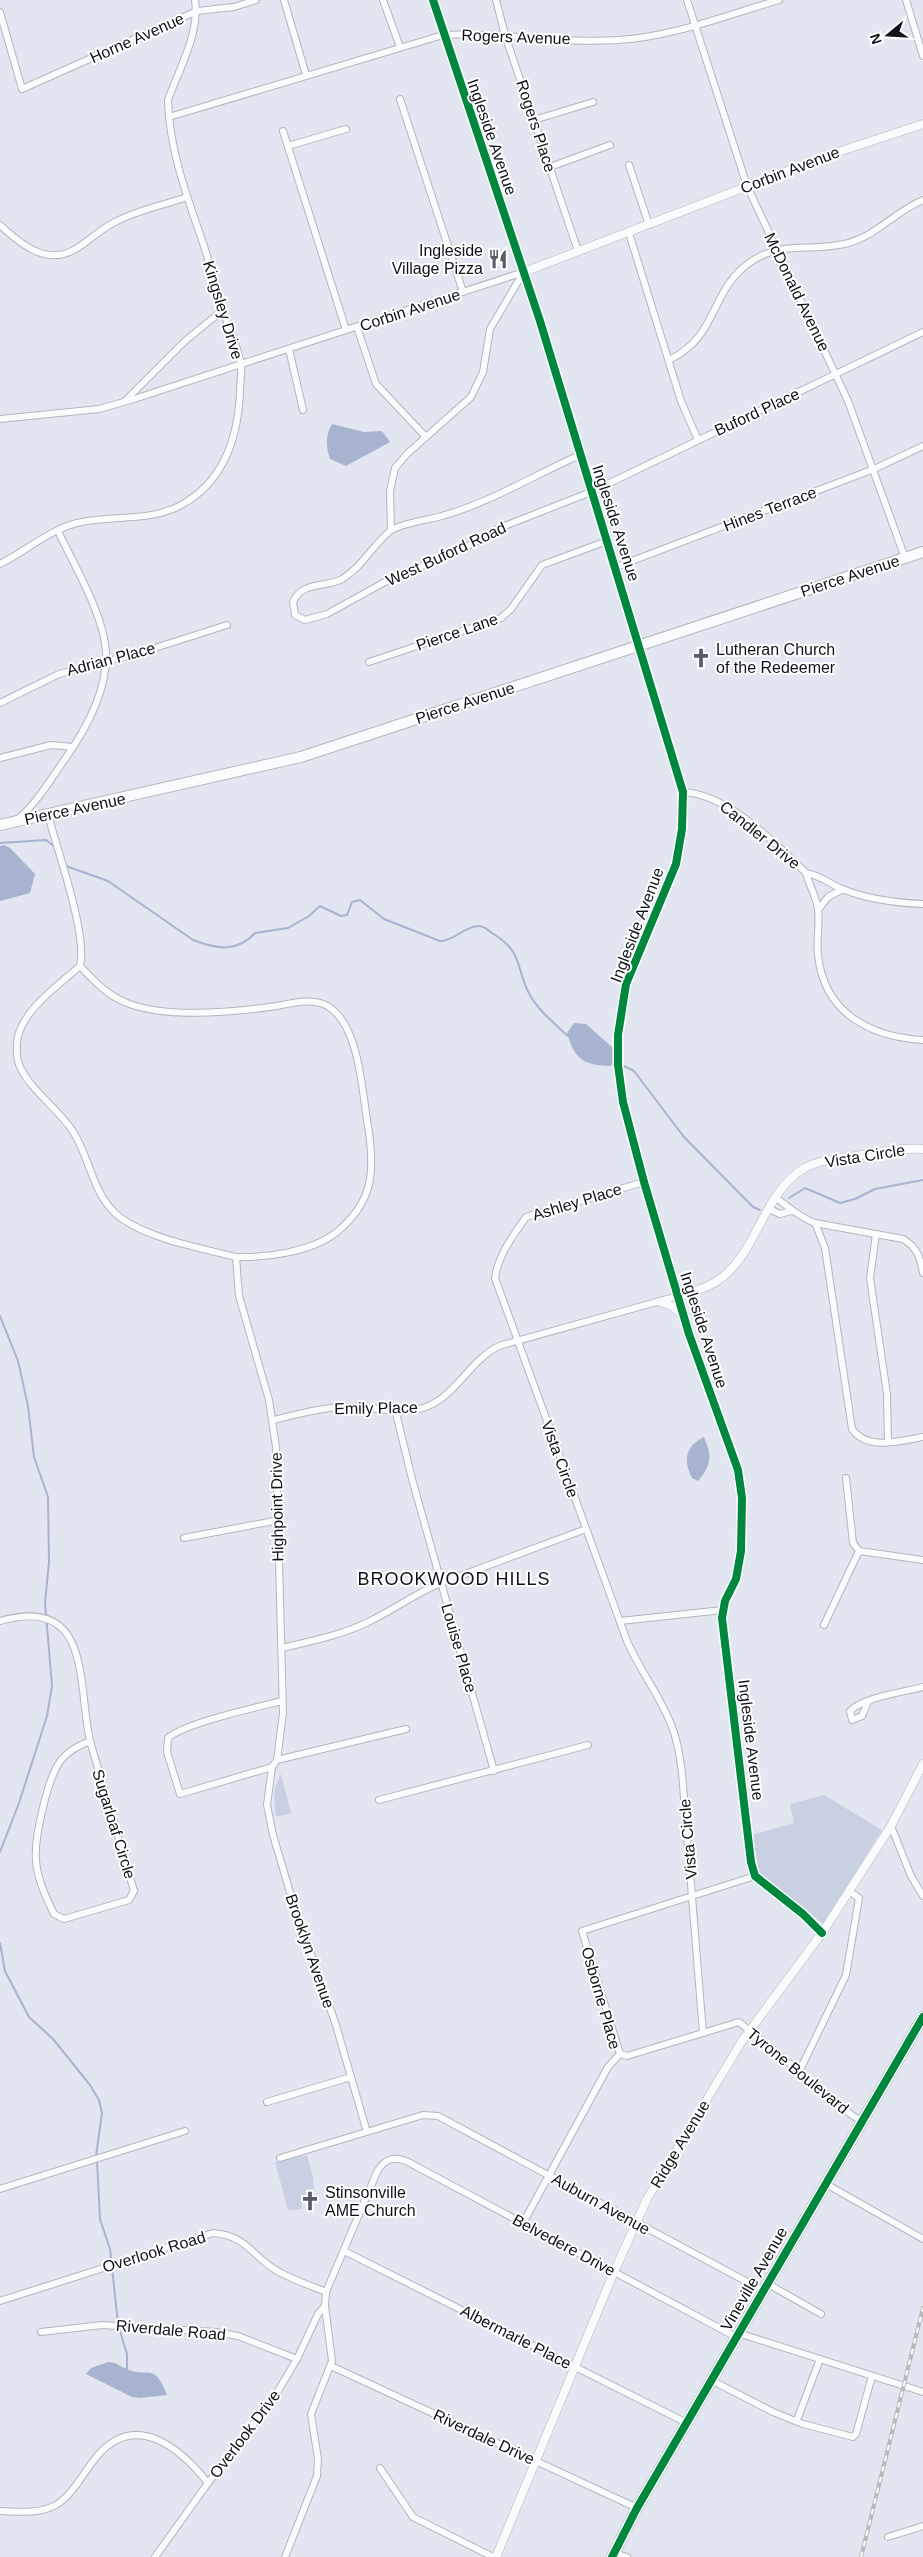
<svg xmlns="http://www.w3.org/2000/svg" width="923" height="2557" font-family="Arial,sans-serif">
  <style>
    .green { fill: #c8d0e1 }
    .water { fill: #a8b4cf }
    .lines { fill: none; stroke-linecap: round; stroke-linejoin: round }
    .stream { stroke: #a8b4cf; stroke-width: 2 }
    .minor-casing { stroke: #b2b6be; stroke-width: 8 }
    .tertiary-casing { stroke: #b2b6be; stroke-width: 9 }
    .primary-casing { stroke: #b2b6be; stroke-width: 12 }
    .minor { stroke: #fafbfd; stroke-width: 6 }
    .tertiary { stroke: #fafbfd; stroke-width: 8 }
    .primary { stroke: #fafbfd; stroke-width: 10 }
    .rail-casing { stroke: #b8babc; stroke-width: 4 }
    .rail { stroke: #fff; stroke-width: 2; stroke-dasharray: 5.5; stroke-linecap: butt }
    .cycleway-casing { stroke: #fff; stroke-width: 11 }
    .cycleway { stroke: #00873e; stroke-width: 8 }
    .labels { text-anchor: middle; dominant-baseline: central; stroke-width: 4; stroke-linejoin: round; paint-order: stroke }
    .street-label { font-size: 16px; fill: #0f1218; stroke: #fff }
    .poi-label { font-size: 16px; fill: #0f1218; stroke: #fff; text-anchor: start }
    .neighbourhood-label { font-size: 18px; letter-spacing: 1px; fill: #0f1218; stroke: #fff }
  </style>
  <rect width="100%" height="100%" fill="#e1e6f1"/>
  <!-- green -->
  <g class="green">
    <path d="M281,1774L291,1813L276,1817C274,1801 272,1788 281,1774Z"/>
    <polygon points="824,1795 882,1830 823,1924 760,1875 752,1835 794,1823 790,1804"/>
    <polygon points="307,2155 313,2177 314,2193 304,2195 304,2199 301,2200 302,2209 288,2210 275,2162"/>
  </g>
  <!-- water -->
  <g class="water">
    <path d="M332,424L364,432L382,431L390,442L346,466L330,459C326,447 325,435 332,424Z"/>
    <polygon points="4,845 10,848 35,874 30,893 0,901 0,846"/>
    <path d="M574,1023L586,1024L613,1048L614,1061L611,1066C583,1065 575,1060 567,1033Z"/>
    <path d="M704,1437C712,1456 712,1464 698,1481L692,1478C683,1461 685,1446 704,1437Z"/>
    <path d="M108,2362C117,2362 119,2366 127,2369C147,2379 154,2360 167,2395L140,2398L132,2397L86,2374L91,2368Z"/>
  </g>
  <g class="lines">
    <!-- stream -->
    <g class="stream">
      <polyline points="0,843 46,840 55,847"/>
      <path d="M66,866L108,881L193,940C216,949 237,953 255,933L288,928L309,916L320,906L341,916L347,915L352,902L360,900L384,919L440,941C455,941 464,926 479,926C484,926 488,930 492,933C526,954 514,968 531,997C540,1012 555,1024 568,1036"/>
      <polyline points="622,1065 634,1071 684,1137 753,1207 760,1210"/>
      <polyline points="789,1198 805,1188 840,1203 855,1199 875,1189 923,1180"/>
      <polyline points="0,1316 18,1361 28,1406 34,1457 48,1497 49,1562 45,1603 52,1686 47,1716 19,1803 0,1852"/>
      <polyline points="0,1943 5,1971 29,2017 53,2039 90,2085 99,2100 102,2113 96,2156"/>
      <polyline points="97,2161 100,2219 110,2249 118,2324"/>
      <polyline points="119,2328 127,2354 127,2370"/>
    </g>
    <defs>
      <g id="minor">
        <polyline points="284,0 306,75"/>
        <polyline points="383,0 400,47"/>
        <polyline points="496,0 505,35 578,251"/>
        <polyline points="687,0 747,186 848,401 905,558"/>
        <polyline points="906,0 923,56"/>
        <polyline points="0,12 22,89 197,11 234,7 256,0"/>
        <polyline points="400,99 463,292"/>
        <path d="M169,117L443,35C502,32 560,44 618,40C672,37 727,15 779,0"/>
        <polyline points="534,120 593,102"/>
        <polyline points="283,131 346,330"/>
        <polyline points="288,146 346,129"/>
        <polyline points="629,165 649,225"/>
        <polyline points="550,167 610,145"/>
        <path d="M0,225C21,245 48,267 77,248C90,240 101,229 115,222C137,210 164,205 187,197"/>
        <polyline points="629,233 681,401 698,440"/>
        <polyline points="357,327 376,384 426,437"/>
        <polyline points="289,349 303,410"/>
        <path d="M669,360C719,336 709,292 749,263C781,240 810,252 844,244C876,237 894,212 923,200"/>
        <polyline points="125,401 185,341 223,310"/>
        <polyline points="0,419 99,409 134,399 524,272"/>
        <path d="M580,455C532,476 488,504 438,517C426,520 399,524 390,531C373,545 362,567 342,579C325,588 302,581 293,602L295,615L305,620L327,614L383,583L468,546L502,527L591,492L923,332"/>
        <polyline points="391,530 390,491 395,468 408,453 471,397 483,372 490,329 523,273"/>
        <path d="M0,564C26,551 49,530 77,523C113,514 150,523 183,504C225,480 238,437 240,392C240,383 242,373 241,365C238,347 229,328 223,311C216,290 211,268 204,246C188,199 169,150 168,100C179,69 200,33 195,0"/>
        <polyline points="616,567 874,469 923,446"/>
        <polyline points="369,662 501,618 511,609 542,565 607,541"/>
        <polyline points="0,703 59,674 139,653 227,625"/>
        <polyline points="0,758 51,745 73,747"/>
        <path d="M683,792C728,794 775,843 806,873C820,875 830,884 842,889C867,899 896,903 923,904"/>
        <path d="M48,815C57,849 88,936 80,966C93,980 108,996 127,1003C167,1019 235,1012 277,1006C292,1003 315,997 329,1007C360,1027 362,1093 368,1126C375,1171 374,1201 337,1232C311,1252 267,1258 236,1257C201,1248 150,1239 121,1218C92,1197 91,1158 72,1130C57,1108 33,1092 21,1069C16,1060 16,1046 18,1036C26,1007 59,985 80,966"/>
        <path d="M18,819C36,804 51,779 65,759C87,728 108,690 106,651C103,613 74,565 58,531"/>
        <path d="M806,873C809,885 816,896 818,909C820,924 816,940 818,955C824,1013 870,1037 923,1040"/>
        <polyline points="818,910 828,897 843,889"/>
        <path d="M644,1182L526,1217C513,1236 498,1255 495,1278L627,1641C640,1671 661,1697 672,1727C678,1742 680,1757 682,1773L703,2033"/>
        <path d="M776,1198C789,1207 799,1217 815,1223L825,1248L852,1429C867,1451 901,1441 923,1437"/>
        <polyline points="769,1209 780,1214 791,1211"/>
        <path d="M815,1223L903,1239C918,1248 920,1258 923,1273"/>
        <polyline points="876,1234 870,1278 887,1394 888,1442"/>
        <polyline points="236,1257 239,1296 269,1400 276,1447 283,1713 277,1760"/>
        <polyline points="395,1409 412,1479 494,1771"/>
        <path d="M273,1420C295,1415 318,1408 341,1407C368,1405 400,1416 426,1407C456,1396 470,1360 499,1346L678,1296"/>
        <polyline points="184,1538 279,1520"/>
        <polyline points="859,1551 923,1560"/>
        <path d="M0,1621C92,1595 77,1682 90,1741"/>
        <polyline points="620,1621 723,1610"/>
        <polyline points="824,1625 859,1551 853,1543 846,1478"/>
        <path d="M282,1648C311,1641 343,1635 370,1621C395,1609 416,1593 441,1583L586,1529"/>
        <path d="M282,1701C258,1707 185,1723 168,1738L167,1752L180,1794L272,1767L277,1760L406,1729"/>
        <path d="M868,1702L862,1716L852,1720L850,1711C864,1697 904,1692 923,1687"/>
        <path d="M90,1741L134,1891L129,1900L64,1919L54,1914C46,1897 37,1879 36,1860C34,1837 48,1777 61,1760C68,1751 80,1745 90,1741Z"/>
        <polyline points="272,1767 267,1805 273,1835 295,1909 335,2022 367,2132"/>
        <polyline points="379,1800 588,1745"/>
        <polyline points="891,1826 911,1876 923,1896"/>
        <polyline points="620,2054 627,2056 739,2022 853,2116 862,2121"/>
        <polyline points="799,2072 846,1975 859,1898 849,1891"/>
        <polyline points="267,2102 351,2077"/>
        <polyline points="280,2158 423,2115 438,2116 764,2291"/>
        <polyline points="826,2184 923,2239"/>
        <polyline points="0,2189 185,2131"/>
        <polyline points="523,2223 608,2067 620,2054 582,1931 755,1876"/>
        <polyline points="344,2251 687,2423"/>
        <polyline points="768,2284 821,2314"/>
        <path d="M0,2301L213,2233C249,2236 251,2257 279,2272C294,2280 311,2286 326,2292"/>
        <polyline points="41,2332 102,2325 216,2332 238,2336 297,2359"/>
        <polyline points="738,2333 923,2392"/>
        <polyline points="331,2366 637,2508"/>
        <polyline points="711,2380 773,2412 803,2424 853,2437 856,2434 872,2376"/>
        <polyline points="797,2420 820,2359"/>
        <polyline points="380,2468 413,2517 493,2557"/>
        <path d="M0,2511C19,2512 39,2514 56,2505C74,2494 84,2471 98,2455C137,2411 181,2449 208,2483"/>
        <polyline points="888,2537 923,2526"/>
        <polyline points="614,2553 627,2557"/>
        <polyline points="155,2557 208,2483 275,2396 297,2359 318,2314 325,2306"/>
        <path d="M285,2557L317,2476L318,2459L311,2414L332,2361L325,2306L326,2292L377,2172C385,2158 394,2156 408,2162L736,2337"/>
      </g>
      <g id="tertiary">
        <polyline points="433,0 540,321 683,792 682,829 676,864 626,984 618,1035 618,1065 623,1102 644,1182 689,1334 738,1470 742,1498 741,1551 736,1579 725,1601 722,1618 751,1862 755,1876 803,1914 822,1933"/>
        <polyline points="524,272 832,154 923,124"/>
        <path d="M678,1296C690,1293 703,1289 714,1283C757,1258 761,1195 803,1169C820,1159 843,1158 862,1155C882,1152 903,1147 923,1149"/>
        <polyline points="660,1302 672,1306 681,1314"/>
        <polyline points="496,2557 614,2272 647,2199 742,2041 822,1933 891,1826 923,1764"/>
      </g>
      <g id="primary">
        <polyline points="0,825 301,757 923,552"/>
        <polyline points="612,2557 637,2508 923,2017"/>
      </g>
    </defs>
    <!-- minor casing -->
    <use href="#minor" class="minor-casing"/>
    <!-- tertiary casing -->
    <use href="#tertiary" class="tertiary-casing"/>
    <!-- primary casing -->
    <use href="#primary" class="primary-casing"/>
    <!-- minor -->
    <use href="#minor" class="minor"/>
    <!-- tertiary -->
    <use href="#tertiary" class="tertiary"/>
    <!-- primary -->
    <use href="#primary" class="primary"/>
    <defs>
      <polyline id="rail" points="861,2557 923,2308"/>
    </defs>
    <!-- rail casing -->
    <use href="#rail" class="rail-casing"/>
    <!-- rail -->
    <use href="#rail" class="rail"/>
    <defs>
      <g id="cycleway">
        <polyline points="433,0 540,321 683,792 682,829 676,864 626,984 618,1035 618,1065 623,1102 644,1182 689,1334 738,1470 742,1498 741,1551 736,1579 725,1601 722,1618 751,1862 755,1876 803,1914 822,1933"/>
        <polyline points="612,2557 637,2508 923,2017"/>
      </g>
    </defs>
    <!-- cycleway casing -->
    <use href="#cycleway" class="cycleway-casing"/>
    <!-- cycleway -->
    <use href="#cycleway" class="cycleway"/>
  </g>
  <!-- icons -->
  <defs>
    <symbol id="restaurant-bare" viewBox="-9 -9 18 18"><path d="M-5-6h1v4h1v-4h1v4h1v-4h1v5L-1.5 .5V6h-2V.5L-5-1ZM5-6V6H3V1.5H1.5Q1.5-4 5-6Z" fill="#585c64" stroke="#fff" stroke-width="2.5" paint-order="stroke"/></symbol>
    <symbol id="church-bare" viewBox="-9 -9 18 18"><path d="M-1.2-6h2.4v3.5h3.3v2.4h-3.3V6h-2.4V-.1h-3.3v-2.4h3.3Z" fill="#585c64" stroke="#fff" stroke-width="2.5" paint-order="stroke"/></symbol>
  </defs>
  <g fill-rule="evenodd">
    <use href="#restaurant-bare" x="484" y="245" width="28" height="28"/>
    <use href="#church-bare" x="687" y="644" width="28" height="28"/>
    <use href="#church-bare" x="296" y="2187" width="28" height="28"/>
  </g>
  <g class="labels">
    <!-- street labels -->
    <g class="street-label">
      <text transform="translate(516 37) rotate(2)">Rogers Avenue</text>
      <text transform="translate(137 38) rotate(-24)">Horne Avenue</text>
      <text transform="translate(536 126) rotate(72)">Rogers Place</text>
      <text transform="translate(492 137) rotate(71)">Ingleside Avenue</text>
      <text transform="translate(790 170) rotate(-21)">Corbin Avenue</text>
      <text transform="translate(797 292) rotate(64)">McDonald Avenue</text>
      <text transform="translate(223 310) rotate(73)">Kingsley Drive</text>
      <text transform="translate(410 310) rotate(-18)">Corbin Avenue</text>
      <text transform="translate(757 412) rotate(-25)">Buford Place</text>
      <text transform="translate(770 509) rotate(-21)">Hines Terrace</text>
      <text transform="translate(616 523) rotate(72)">Ingleside Avenue</text>
      <text transform="translate(446 554) rotate(-25)">West Buford Road</text>
      <text transform="translate(850 576) rotate(-18)">Pierce Avenue</text>
      <text transform="translate(457 632) rotate(-19)">Pierce Lane</text>
      <text transform="translate(111 659) rotate(-15)">Adrian Place</text>
      <text transform="translate(465 703) rotate(-18)">Pierce Avenue</text>
      <text transform="translate(75 809) rotate(-12)">Pierce Avenue</text>
      <text transform="translate(760 835) rotate(39)">Candler Drive</text>
      <text transform="translate(637 925) rotate(-69)">Ingleside Avenue</text>
      <text transform="translate(865 1156) rotate(-9)">Vista Circle</text>
      <text transform="translate(577 1202) rotate(-17)">Ashley Place</text>
      <text transform="translate(704 1330) rotate(72)">Ingleside Avenue</text>
      <text transform="translate(376 1408) rotate(-1)">Emily Place</text>
      <text transform="translate(560 1459) rotate(70)">Vista Circle</text>
      <text transform="translate(277 1507) rotate(-91)">Highpoint Drive</text>
      <text transform="translate(459 1648) rotate(74)">Louise Place</text>
      <text transform="translate(751 1740) rotate(83)">Ingleside Avenue</text>
      <text transform="translate(114 1824) rotate(73)">Sugarloaf Circle</text>
      <text transform="translate(688 1839) rotate(-95)">Vista Circle</text>
      <text transform="translate(310 1951) rotate(71)">Brooklyn Avenue</text>
      <text transform="translate(601 1998) rotate(74)">Osborne Place</text>
      <text transform="translate(798 2071) rotate(39)">Tyrone Boulevard</text>
      <text transform="translate(680 2144) rotate(-59)">Ridge Avenue</text>
      <text transform="translate(601 2204) rotate(29)">Auburn Avenue</text>
      <text transform="translate(564 2245) rotate(28)">Belvedere Drive</text>
      <text transform="translate(154 2252) rotate(-17)">Overlook Road</text>
      <text transform="translate(754 2279) rotate(-60)">Vineville Avenue</text>
      <text transform="translate(171 2330) rotate(5)">Riverdale Road</text>
      <text transform="translate(516 2337) rotate(27)">Albermarle Place</text>
      <text transform="translate(245 2434) rotate(-53)">Overlook Drive</text>
      <text transform="translate(484 2437) rotate(25)">Riverdale Drive</text>
    </g>
    <!-- poi labels -->
    <g class="poi-label">
      <text x="483" y="250" text-anchor="end">Ingleside<tspan x="483" dy="18">Village Pizza</tspan></text>
      <text x="716" y="649">Lutheran Church<tspan x="716" dy="18">of the Redeemer</tspan></text>
      <text x="325" y="2192">Stinsonville<tspan x="325" dy="18">AME Church</tspan></text>
    </g>
    <!-- neighbourhood labels -->
    <g class="neighbourhood-label">
      <text x="454" y="1579">BROOKWOOD HILLS</text>
    </g>
  </g>
  <!-- north arrow -->
  <g transform="translate(888 35) rotate(252)" stroke="#ffffff" stroke-width="4" paint-order="stroke">
  <path d="M0-4L9 19L0 12L-9 19Z" fill="#0f1218"/>
  <text y="-8" font-size="14" font-weight="bold" text-anchor="middle" fill="#0f1218">N</text>
  </g>
</svg>
